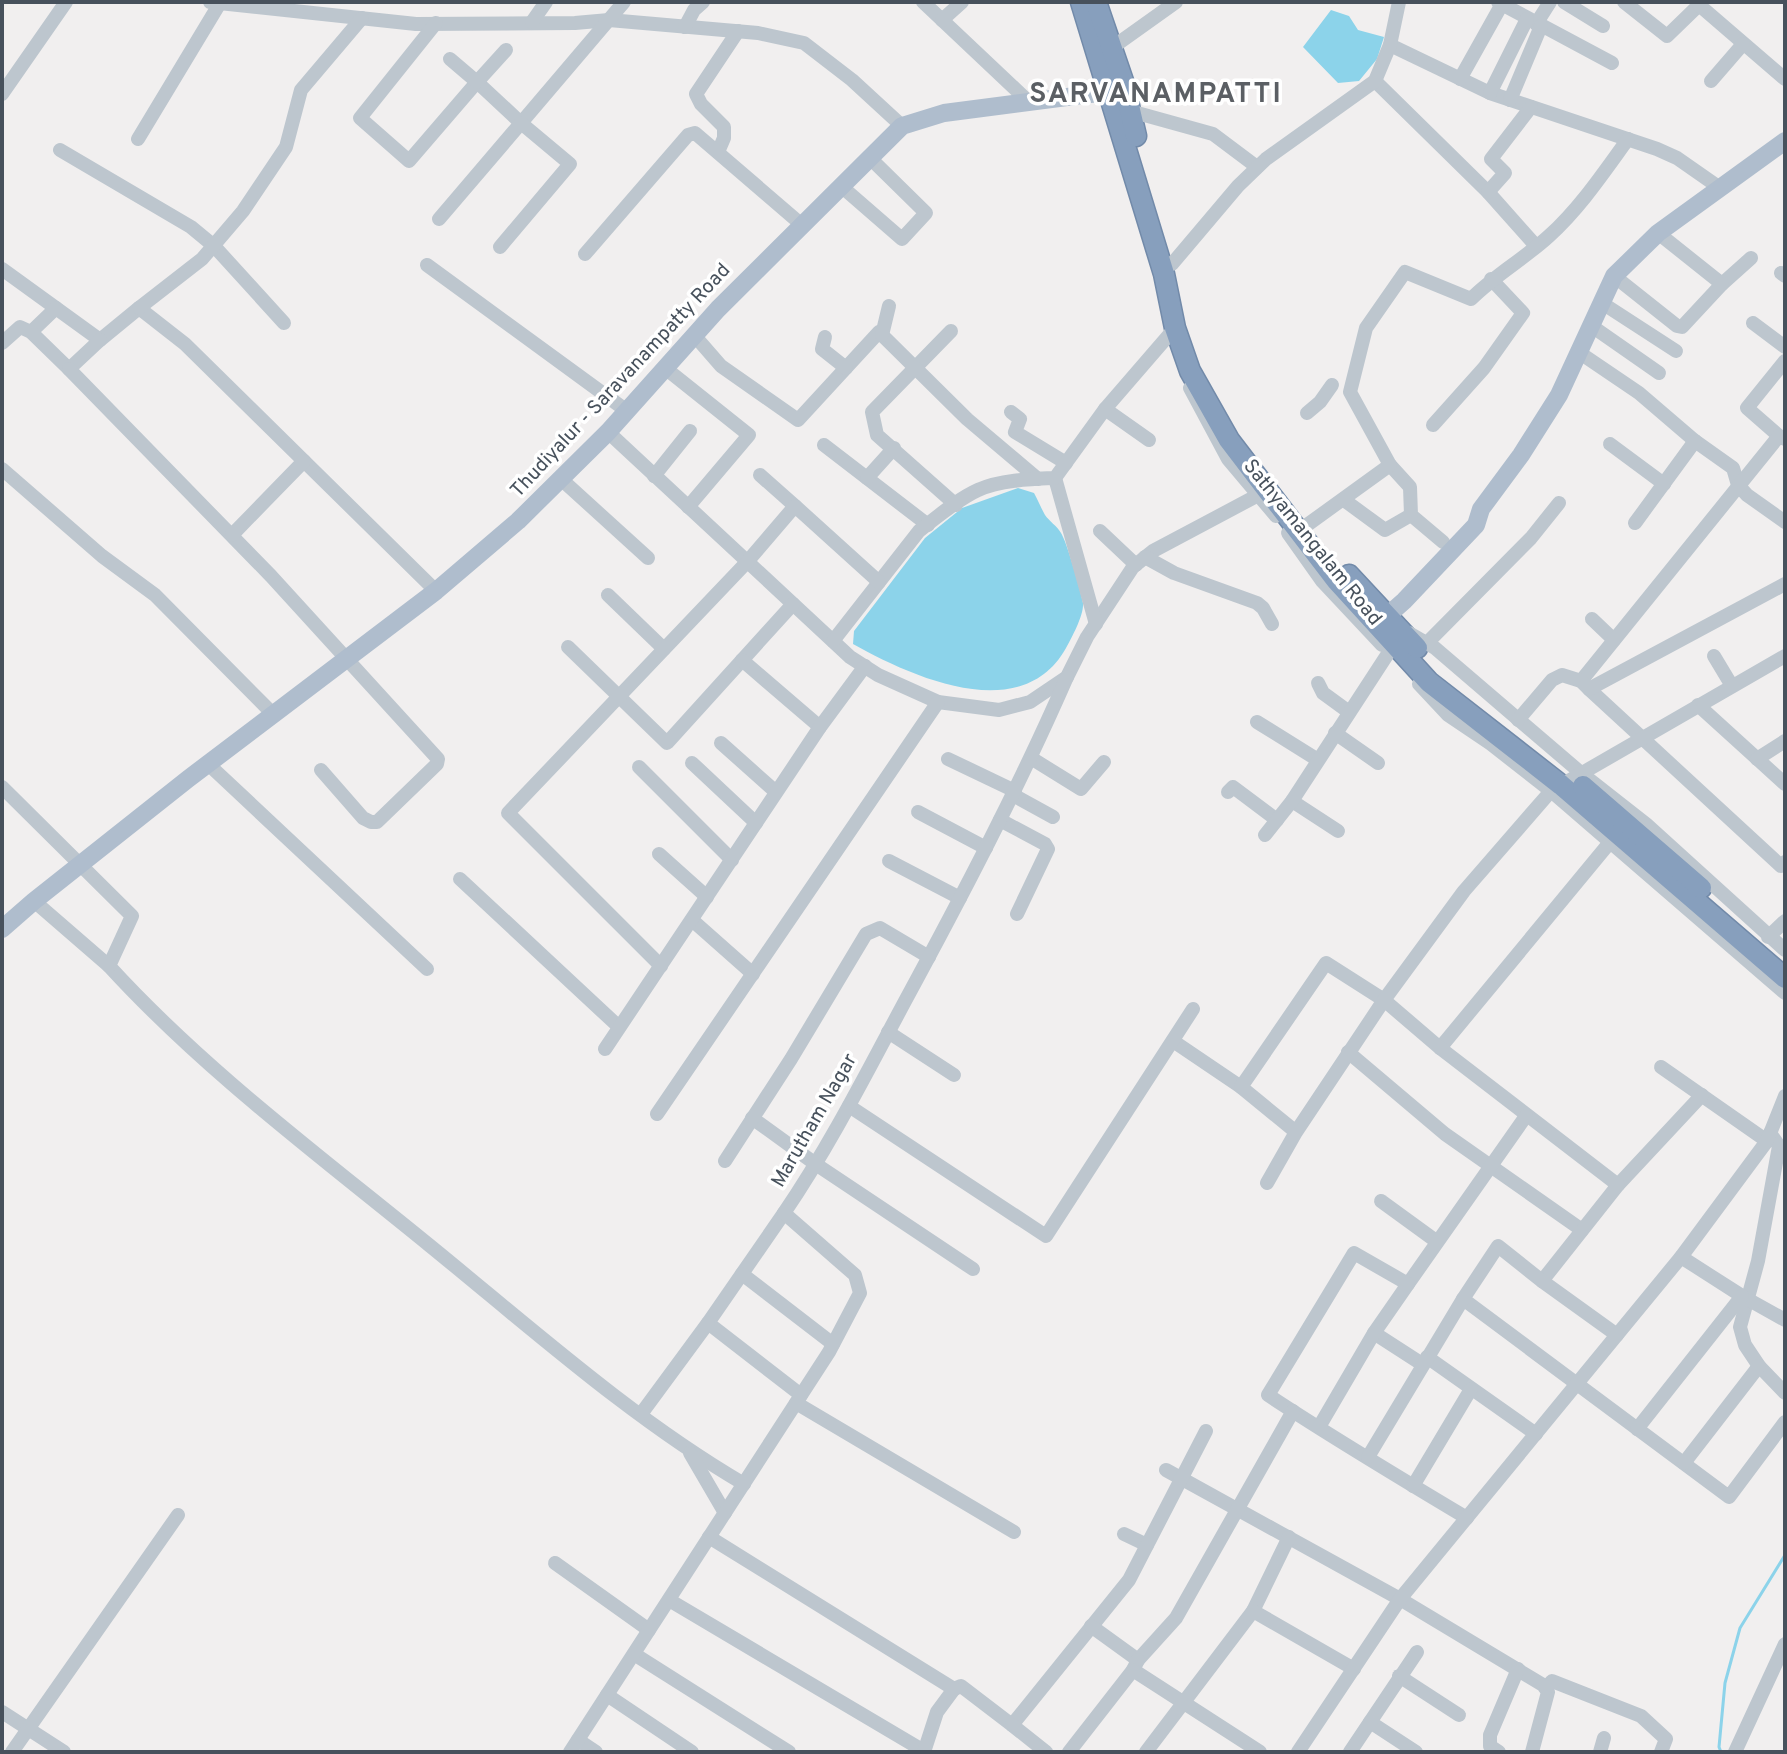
<svg xmlns="http://www.w3.org/2000/svg" width="1787" height="1754" font-family="Overpass,sans-serif">
  <style>
    .water { fill: #8cd3ea }
    .lines { fill: none; stroke-linecap: round; stroke-linejoin: round }
    .stream { stroke: #8cd3ea; stroke-width: 3 }
    .highway-casing { stroke: #728aa9; stroke-width: 23 }
    .minor { stroke: #bdc6ce; stroke-width: 14 }
    .major { stroke: #afbdcd; stroke-width: 18 }
    .highway { stroke: #879fbd; stroke-width: 20 }
    .labels { text-anchor: middle; dominant-baseline: central; stroke-width: 7; stroke-linejoin: round; paint-order: stroke }
    .street-label { font-size: 20px; fill: #47515c; stroke: #fff }
    .district-label { font-size: 28px; font-weight: bold; letter-spacing: 2px; fill: #5b5f64; stroke: #fff }
  </style>
  <rect width="100%" height="100%" fill="#f1efef"/>
  <!-- water -->
  <g class="water">
    <polygon points="1331,10 1349,16 1358,30 1384,37 1377,59 1359,81 1338,83 1303,47"/>
    <path d="M1018,488L1034,493C1038,500 1041,508 1045,515C1049,521 1057,526 1061,533C1067,542 1081,592 1083,603C1084,615 1072,637 1066,648C1022,727 912,677 853,644L854,631L925,538L962,508Z"/>
  </g>
  <g class="lines">
    <!-- stream -->
    <polyline class="stream" points="1721,1752 1719,1747 1725,1683 1740,1628 1785,1555"/>
    <defs>
      <g id="highway">
        <polyline points="1081,2 1164,274 1175,328 1190,371 1229,440 1336,580 1429,682 1561,785 1785,978"/>
        <polyline points="1096,2 1124,84 1136,136"/>
        <polyline points="1349,575 1417,648"/>
        <polyline points="1583,786 1701,888"/>
      </g>
    </defs>
    <!-- highway casing -->
    <use href="#highway" class="highway-casing"/>
    <!-- minor -->
    <g class="minor">
      <polyline points="210,2 416,24 575,23 609,20 758,33 804,43 852,80 902,126"/>
      <polyline points="923,2 1028,101"/>
      <polyline points="1498,2 1612,63"/>
      <polyline points="1564,2 1603,26"/>
      <polyline points="1624,2 1667,36 1699,5"/>
      <polyline points="1702,2 1699,5 1785,79"/>
      <polyline points="942,20 962,2"/>
      <polyline points="532,22 546,2"/>
      <polyline points="436,23 360,118 409,161 477,82 521,123 624,2"/>
      <polyline points="1536,24 1550,2"/>
      <polyline points="685,27 694,10 703,2"/>
      <polyline points="1390,45 1490,93 1657,149 1677,158 1720,188"/>
      <polyline points="1113,47 1176,2"/>
      <polyline points="450,59 477,82 506,50"/>
      <polyline points="1460,79 1502,4"/>
      <polyline points="1375,81 1488,192 1536,246"/>
      <polyline points="1711,81 1743,44"/>
      <polyline points="1490,93 1527,19"/>
      <polyline points="2,94 66,2"/>
      <polyline points="1510,100 1541,26"/>
      <polyline points="1130,111 1213,134 1257,167"/>
      <polyline points="138,139 220,3"/>
      <polyline points="60,150 191,227 214,246 284,323"/>
      <polyline points="718,152 724,138 724,127 701,104 696,94 738,31"/>
      <polyline points="841,186 902,239 926,213 870,158"/>
      <polyline points="1488,192 1505,173 1491,159 1531,107"/>
      <polyline points="439,219 521,123 570,164 500,247"/>
      <polyline points="1658,233 1722,284 1751,258"/>
      <polyline points="585,254 688,135 695,133 802,225"/>
      <polyline points="1172,264 1238,186 1266,159 1375,81 1390,45 1399,2"/>
      <polyline points="427,265 627,411"/>
      <polyline points="2,269 100,340 139,308 185,344 436,591"/>
      <polyline points="1781,273 1785,276"/>
      <polyline points="1614,276 1677,326 1682,327 1722,284"/>
      <polyline points="1602,303 1676,351"/>
      <polyline points="139,308 202,259 243,211 286,147 301,90 362,18"/>
      <polyline points="1753,323 1785,347"/>
      <polyline points="1593,327 1659,373"/>
      <polyline points="951,331 872,412 877,435 956,505"/>
      <polyline points="31,332 56,308"/>
      <polyline points="694,335 721,366 798,420 879,332 967,419 1038,479"/>
      <polyline points="882,335 889,306"/>
      <polyline points="825,337 822,349 846,368"/>
      <polyline points="2,343 20,327 31,332 69,369 100,340"/>
      <polyline points="1580,353 1639,393 1695,441 1733,468 1738,485 1747,495 1785,522"/>
      <polyline points="665,368 749,435 688,507"/>
      <polyline points="69,369 271,576 438,759 437,764 377,822 371,822 363,818 321,770"/>
      <polyline points="1190,388 1228,459 1276,516"/>
      <polyline points="1105,409 1149,440"/>
      <polyline points="1011,412 1020,419 1015,432 1066,463"/>
      <polyline points="1307,413 1320,402 1332,385"/>
      <polyline points="1433,425 1484,368 1523,313 1491,279"/>
      <polyline points="608,432 850,657 878,675 938,702 999,710 1030,702 1067,677 1087,637 1133,567 1153,551 1264,492"/>
      <polyline points="1779,436 1747,408 1785,361"/>
      <polyline points="1610,444 1664,484"/>
      <polyline points="824,445 928,525"/>
      <polyline points="1390,465 1410,487 1411,515 1443,542"/>
      <polyline points="2,469 102,556 155,595 273,714"/>
      <polyline points="760,475 795,506"/>
      <polyline points="654,476 690,431"/>
      <polyline points="867,478 894,448"/>
      <polyline points="1055,478 1096,624"/>
      <polyline points="561,479 648,558"/>
      <polyline points="1344,500 1385,530 1411,515"/>
      <polyline points="1635,523 1695,441"/>
      <path d="M1307,525L1390,465L1350,392L1366,328L1405,272L1471,299C1495,275 1524,259 1549,236C1580,208 1604,172 1628,139"/>
      <polyline points="1100,531 1136,565"/>
      <polyline points="1288,533 1322,581 1382,645"/>
      <polyline points="232,535 304,461"/>
      <polyline points="1145,557 1174,573 1257,603 1263,608 1272,624"/>
      <polyline points="608,595 664,649"/>
      <polyline points="1592,619 1614,640"/>
      <polyline points="1409,633 1435,648 1581,773 1646,824 1785,950"/>
      <path d="M833,641L919,531C937,517 958,499 978,490C1000,480 1031,479 1055,478L1105,409L1175,328"/>
      <polyline points="1427,643 1531,538 1559,503"/>
      <polyline points="568,647 667,743 793,604"/>
      <polyline points="1714,656 1732,686"/>
      <polyline points="742,660 820,727"/>
      <polyline points="1581,681 1779,436 1785,439"/>
      <polyline points="1318,683 1323,693 1349,712"/>
      <polyline points="1419,684 1448,715 1491,744 1551,791 1785,993"/>
      <polyline points="1589,689 1781,866 1785,862"/>
      <polyline points="1698,705 1785,784"/>
      <polyline points="1518,720 1552,680 1562,675 1581,681 1589,689 1785,584"/>
      <polyline points="1257,722 1318,760"/>
      <polyline points="1335,733 1378,763"/>
      <polyline points="721,743 776,792"/>
      <polyline points="1031,758 1081,789 1104,762"/>
      <polyline points="948,759 1015,791"/>
      <polyline points="1757,759 1785,741"/>
      <polyline points="692,763 756,823"/>
      <polyline points="208,764 427,969"/>
      <polyline points="639,767 732,860"/>
      <path d="M2,787L132,916L109,966C204,1070 320,1156 429,1245C530,1327 631,1418 744,1484"/>
      <polyline points="1228,792 1233,787 1277,820"/>
      <polyline points="1013,795 1053,817"/>
      <polyline points="1292,801 1338,831"/>
      <polyline points="918,812 986,848"/>
      <polyline points="1000,820 1045,844 1048,849 1017,914"/>
      <polyline points="1265,835 1292,801 1389,652"/>
      <polyline points="659,854 707,897"/>
      <polyline points="889,861 960,898"/>
      <polyline points="460,879 619,1027"/>
      <polyline points="34,901 109,966"/>
      <polyline points="692,920 753,974"/>
      <polyline points="1768,937 1785,921"/>
      <polyline points="661,966 508,813 747,562 795,506 879,582"/>
      <polyline points="888,1032 954,1075"/>
      <polyline points="1173,1041 1241,1087"/>
      <polyline points="1440,1048 1611,841"/>
      <polyline points="605,1049 820,727 865,666"/>
      <polyline points="1348,1052 1445,1134 1582,1230"/>
      <polyline points="1661,1067 1767,1141"/>
      <polyline points="849,1106 1046,1236 1193,1009"/>
      <polyline points="657,1114 938,702"/>
      <polyline points="752,1118 817,1165 973,1269"/>
      <polyline points="1770,1133 1779,1146 1758,1261 1740,1327 1745,1345 1759,1366 1785,1393"/>
      <polyline points="725,1161 791,1059 866,934 880,928 929,957"/>
      <polyline points="1267,1183 1296,1132 1384,1000 1326,963 1241,1087 1296,1132"/>
      <polyline points="1618,1185 1702,1095"/>
      <polyline points="1381,1201 1436,1241"/>
      <polyline points="784,1213 708,1323 801,1395"/>
      <polyline points="1681,1257 1742,1296 1785,1320"/>
      <polyline points="742,1274 833,1344"/>
      <polyline points="1542,1281 1618,1185 1440,1048 1384,1000 1464,891 1551,791 1785,656"/>
      <polyline points="1408,1284 1526,1116"/>
      <polyline points="1463,1299 1729,1497 1785,1422"/>
      <polyline points="1374,1333 1422,1364"/>
      <polyline points="1427,1357 1536,1434"/>
      <polyline points="796,1403 1014,1532"/>
      <polyline points="641,1414 708,1323"/>
      <path d="M1319,1427L1374,1333L1408,1284L1354,1253L1268,1395C1333,1438 1400,1478 1467,1518"/>
      <polyline points="1637,1429 1742,1296"/>
      <polyline points="690,1453 725,1513"/>
      <polyline points="1368,1457 1463,1299 1498,1246 1542,1281 1617,1335"/>
      <polyline points="1684,1463 1759,1366"/>
      <polyline points="1166,1470 1400,1599 1543,1685 1548,1692 1532,1752"/>
      <polyline points="1413,1486 1471,1389"/>
      <polyline points="1124,1534 1147,1545"/>
      <polyline points="709,1537 954,1689 961,1686 1012,1725 1129,1580 1206,1431"/>
      <polyline points="1289,1537 1253,1611 1354,1669"/>
      <polyline points="555,1563 649,1630"/>
      <polyline points="669,1600 924,1751"/>
      <polyline points="1091,1626 1138,1660 1176,1618 1293,1411"/>
      <polyline points="634,1654 789,1752"/>
      <polyline points="1138,1660 1133,1670 1260,1752"/>
      <polyline points="1399,1676 1459,1715"/>
      <polyline points="1546,1688 1552,1681 1641,1716 1666,1739 1661,1752"/>
      <polyline points="607,1695 692,1752"/>
      <polyline points="2,1712 64,1752"/>
      <polyline points="1370,1722 1416,1752"/>
      <polyline points="1012,1725 1046,1752"/>
      <polyline points="578,1740 596,1752"/>
      <polyline points="12,1752 178,1515"/>
      <path d="M570,1752L829,1352L860,1293L855,1275L784,1213C829,1147 866,1074 904,1003C962,896 1018,789 1067,677"/>
      <polyline points="924,1752 937,1712 954,1689"/>
      <polyline points="1069,1752 1133,1670"/>
      <polyline points="1146,1752 1253,1611"/>
      <polyline points="1298,1752 1400,1599 1681,1257 1767,1141 1785,1096"/>
      <polyline points="1350,1752 1417,1652"/>
      <polyline points="1499,1752 1490,1746 1490,1735 1518,1669"/>
      <polyline points="1600,1752 1604,1738"/>
      <polyline points="1735,1752 1785,1644"/>
    </g>
    <!-- major -->
    <g class="major">
      <polyline points="1378,624 1404,601 1476,525 1481,509 1521,455 1559,395 1614,276 1658,233 1785,141"/>
      <polyline points="2,929 34,901 188,779 436,591 518,521 608,432 718,309 902,126 944,113 1098,93 1121,84"/>
    </g>
    <!-- highway -->
    <use href="#highway" class="highway"/>
  </g>
  <g class="labels">
    <!-- street labels -->
    <g class="street-label">
      <text transform="translate(621 381) rotate(-47)">Thudiyalur - Saravanampatty Road</text>
      <text transform="translate(1312 543) rotate(51)">Sathyamangalam Road</text>
      <text transform="translate(815 1121) rotate(-60)">Marutham Nagar</text>
    </g>
    <!-- district labels -->
    <g class="district-label">
      <text x="1156" y="95">SARVANAMPATTI</text>
    </g>
  </g>
  <!-- border -->
  <rect width="1787" height="1754" fill="none" stroke="#47515c" stroke-width="8"/>
</svg>
